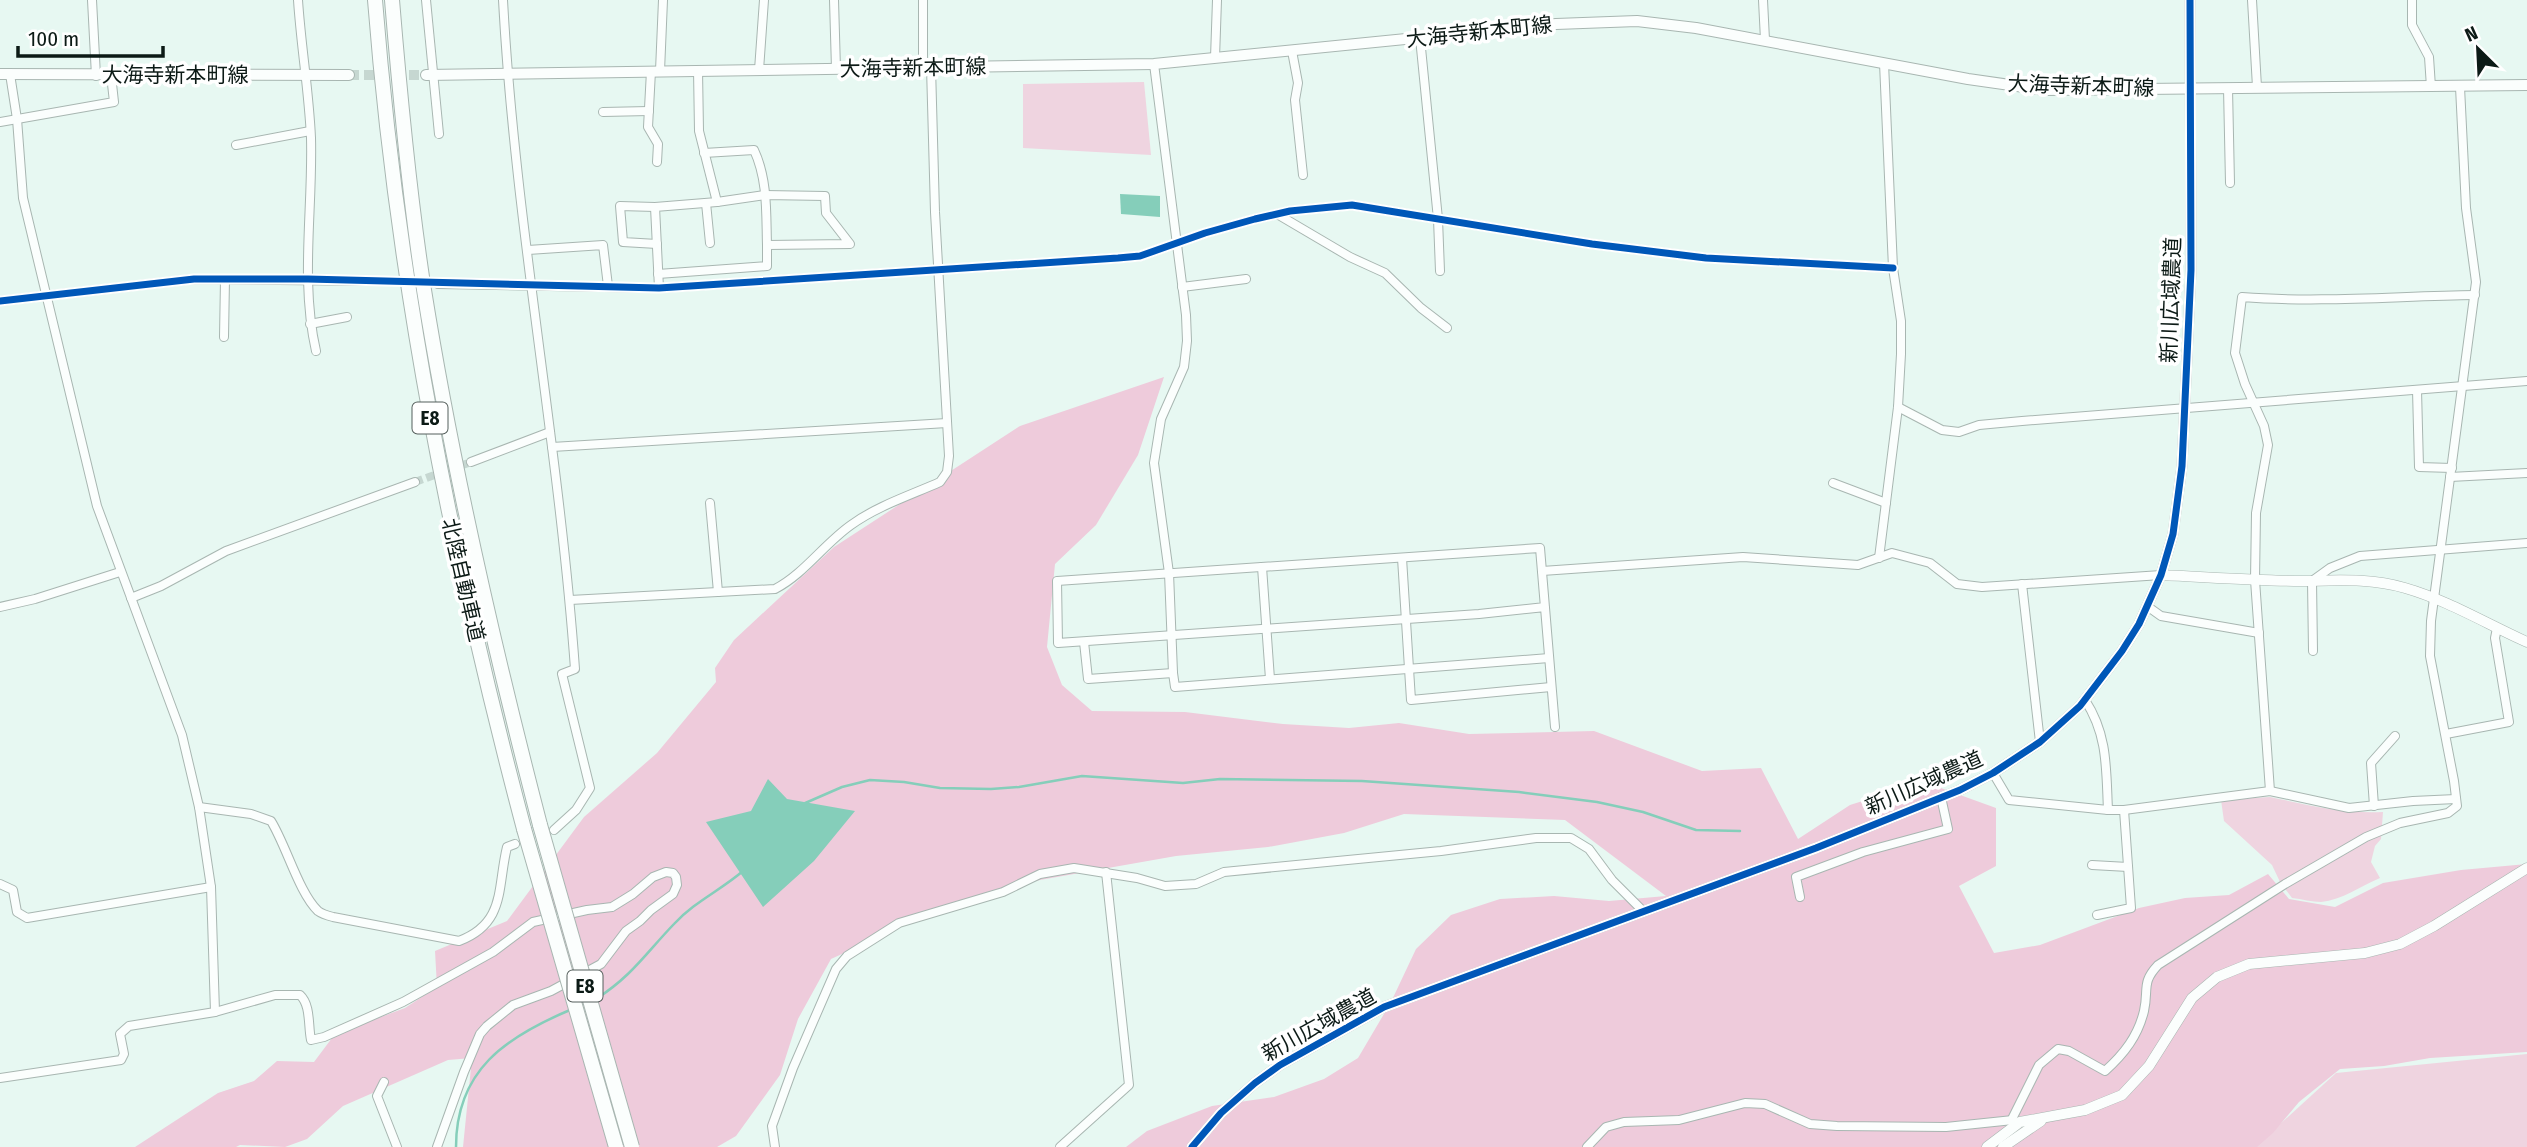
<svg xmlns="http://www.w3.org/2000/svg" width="2527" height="1147" font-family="'Fira Sans Condensed','Noto Sans JP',sans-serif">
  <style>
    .green { fill: #efd4e0 }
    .forest { fill: #eecbdb }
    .water { fill: #85ceba }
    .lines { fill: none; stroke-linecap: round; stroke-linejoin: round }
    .stream { stroke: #85ceba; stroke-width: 2.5 }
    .minor-tunnel { stroke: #c6d7d1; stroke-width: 8; stroke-dasharray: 8 4; stroke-linecap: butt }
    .secondary-tunnel { stroke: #c6d7d1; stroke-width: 10; stroke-dasharray: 10 5; stroke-linecap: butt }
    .minor-casing { stroke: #a8b6b1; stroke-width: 10 }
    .tertiary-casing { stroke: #a8b6b1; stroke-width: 11 }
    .secondary-casing { stroke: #a8b6b1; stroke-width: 12 }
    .motorway-casing { stroke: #a8b6b1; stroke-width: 16 }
    .minor { stroke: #fbfefd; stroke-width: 8 }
    .tertiary { stroke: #fbfefd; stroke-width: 10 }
    .secondary { stroke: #fbfefd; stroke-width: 10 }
    .motorway { stroke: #fbfefd; stroke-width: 14 }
    .motorway-bridge-casing { stroke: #a8b6b1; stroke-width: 16; stroke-linecap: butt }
    .motorway-bridge { stroke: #fbfefd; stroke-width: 14 }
    .cycleway-casing { stroke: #fff; stroke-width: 11 }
    .cycleway { stroke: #0057b8; stroke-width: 7 }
    .labels { text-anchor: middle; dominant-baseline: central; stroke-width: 7; stroke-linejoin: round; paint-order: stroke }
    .shield { fill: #fff; stroke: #555f5c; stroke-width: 2 }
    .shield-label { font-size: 19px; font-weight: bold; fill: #0c1a16 }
    .street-label { font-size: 21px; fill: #0c1a16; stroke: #fff }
  </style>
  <rect width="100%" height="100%" fill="#e7f8f2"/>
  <!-- green -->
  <g class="green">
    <polygon points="1144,82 1151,155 1023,148 1023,84"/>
    <path d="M2270,797C2308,805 2344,814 2383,812L2381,839L2375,846L2371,862L2380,878C2361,886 2342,900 2321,902C2312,902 2302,899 2292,898L2280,882L2272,865L2224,821L2221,800Z"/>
    <polygon points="2527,1054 2527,1147 2255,1147 2336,1073"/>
  </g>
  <!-- forest -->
  <polygon class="forest" points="1164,377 1138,455 1096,525 1055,564 1047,647 1062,685 1092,711 1185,712 1283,724 1349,728 1399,723 1469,734 1594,731 1702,771 1761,768 1798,839 1850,805 1891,792 1938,787 1996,808 1996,866 1959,886 1994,953 2040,945 2139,908 2185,898 2229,895 2268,874 2289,899 2335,907 2383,883 2461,870 2527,864 2527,1052 2430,1058 2384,1066 2340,1069 2299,1102 2273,1133 2257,1147 1126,1147 1147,1131 1212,1106 1274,1097 1324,1079 1358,1058 1391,1002 1416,949 1451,915 1500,899 1554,896 1609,901 1666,896 1565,820 1404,814 1344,833 1268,847 1176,856 1040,880 987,892 936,911 831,959 798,1019 780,1075 736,1136 717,1147 463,1147 472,1058 448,1060 343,1106 307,1139 285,1147 240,1145 236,1147 135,1147 218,1093 254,1081 277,1061 314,1062 335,1034 405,1008 437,987 435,951 507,921 584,817 657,753 716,682 715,668 734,640 834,547 1020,426"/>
  <!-- water -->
  <g class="water">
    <polygon points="1120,194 1160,196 1160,217 1121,214"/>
    <polygon points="768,779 787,799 855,811 814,861 763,907 706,822 751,811"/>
  </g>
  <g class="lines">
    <!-- stream -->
    <g class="stream">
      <polyline points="803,804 842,787 870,780 904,782 940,788 991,789 1019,787 1082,776 1183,783 1220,779 1362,781 1519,792 1597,802 1643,812 1696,830 1740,831"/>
      <path d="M596,999C632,976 646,953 674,924C694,902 721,890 743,871"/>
      <path d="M456,1147C456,1070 506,1037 570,1010"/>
    </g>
    <!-- minor-tunnel -->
    <g class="minor-tunnel">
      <polyline points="378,281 438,284"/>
      <polyline points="415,482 471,462"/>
    </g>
    <!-- secondary-tunnel -->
    <polyline class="secondary-tunnel" points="349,75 426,75"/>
    <defs>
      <g id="minor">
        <polyline points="92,0 96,76"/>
        <path d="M298,0C301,46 309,92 311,138C313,209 300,281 316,351"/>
        <polyline points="426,0 439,134"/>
        <path d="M503,0C515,224 559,445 575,669L562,674L590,788L576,810L554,830"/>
        <polyline points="834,0 836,69"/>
        <polyline points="923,0 923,67"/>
        <polyline points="1763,0 1765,40"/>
        <polyline points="2252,0 2257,87"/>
        <polyline points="2412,0 2412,25 2429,57 2431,87"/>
        <polyline points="1420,38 1438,219 1440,271"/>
        <polyline points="1292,51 1298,83 1295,100 1303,175"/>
        <polyline points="1215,58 1217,0"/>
        <polyline points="1154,64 1186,315 1187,341 1184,367 1161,419 1154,463 1169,573 1173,673 1175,687 1549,658"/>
        <polyline points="759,70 764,0"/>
        <polyline points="651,71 648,127 658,144 657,162"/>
        <polyline points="660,71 663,0"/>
        <polyline points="2228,88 2230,183"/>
        <polyline points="603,112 649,111"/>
        <polyline points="0,122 114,102 111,75"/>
        <polyline points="236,145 310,131"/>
        <path d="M704,153L754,150C768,180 766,213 767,245"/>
        <polyline points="706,203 710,243"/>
        <polyline points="655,207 620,206 623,242 657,244"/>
        <polyline points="1277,214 1350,257 1385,273 1421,308 1447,328"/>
        <polyline points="528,250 603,245 608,286"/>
        <polyline points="658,274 767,266 767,245 850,244 826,213 825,196 765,195 717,202"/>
        <polyline points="438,284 659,288 1118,258 1140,256 1205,233 1255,219 1290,211 1352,205 1592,244 1706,258 1893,268"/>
        <polyline points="1182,287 1246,279"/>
        <polyline points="659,288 655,207 717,202 699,131 698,70"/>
        <polyline points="0,301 194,279 378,281"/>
        <polyline points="310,324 347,317"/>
        <polyline points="224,337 225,279"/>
        <polyline points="2417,390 2419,467 2452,468"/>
        <polyline points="1898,407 1942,430 1959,432 1979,425 2022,421 2527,381"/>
        <polyline points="552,447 947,423"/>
        <polyline points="471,462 550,432"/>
        <polyline points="2450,477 2527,473"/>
        <polyline points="1833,483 1886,503"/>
        <polyline points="710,503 718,592"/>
        <polyline points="1402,558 1411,700 1551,687"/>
        <polyline points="1879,558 1898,407 1901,354 1901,321 1893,268 1884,63"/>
        <polyline points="1262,567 1270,679"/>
        <polyline points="1542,571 1743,557 1858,565 1892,553 1930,563 1957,584 1982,587 2161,575"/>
        <polyline points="2022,584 2040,742"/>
        <polyline points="131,598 161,586 226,551 415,482"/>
        <path d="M570,600L775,589C804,574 824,544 851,525C877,506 911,495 940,482L947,472L949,456L935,212L931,67"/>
        <polyline points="2147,606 2161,616 2259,633"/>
        <polyline points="0,607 35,599 120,572"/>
        <polyline points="1545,607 1479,614 1058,643 1057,581 1540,548 1555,727"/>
        <polyline points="1084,642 1088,679 1173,673"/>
        <polyline points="2313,651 2312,581 2330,568 2360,556 2527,543"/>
        <path d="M2085,700C2108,735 2106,769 2108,810"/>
        <polyline points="2446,734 2509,722 2495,638 2497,628"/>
        <polyline points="1993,773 2009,800 2108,810 2124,810 2270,791 2349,808 2413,801 2456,799"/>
        <path d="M2270,791L2255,580L2256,513L2268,445L2264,426L2245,384L2235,353L2242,297C2319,303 2397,296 2475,295"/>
        <polyline points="2374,806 2371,763 2395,736"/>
        <path d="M199,807L251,814L271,821C286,845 299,893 318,911C322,914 329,916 333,917L459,941C506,923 497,888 507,847L515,844"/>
        <polyline points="2092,865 2128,867"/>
        <polyline points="0,884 13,890 17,912 27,918 211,887"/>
        <polyline points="1800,897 1796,877 1863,852 1948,829 1941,797"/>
        <polyline points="2097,915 2131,908 2124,810"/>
        <path d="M215,1012L275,995H300C311,1005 308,1026 311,1040L324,1037L403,1002L493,952L533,922L587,910L612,907L633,894L653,877L666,872L673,873L676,877L677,885L673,894L651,910L640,921L626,931L601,964L551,991L513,1005L487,1026L480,1034L464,1072L437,1147"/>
        <polyline points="0,1078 121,1060 124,1054 120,1034 129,1026 215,1012 211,887 199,807 182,735 97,506 23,198 17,119 10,74"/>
        <polyline points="384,1082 377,1096 397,1147"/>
        <path d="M2011,1121L2039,1065L2058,1049L2069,1051L2105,1071C2124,1054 2138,1036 2144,1011C2149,989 2141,983 2158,965L2285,884L2366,837L2400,823L2448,813L2457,806L2454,781L2430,656L2431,621L2476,282L2466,208L2460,87"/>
        <polyline points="775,1147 772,1126 793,1068 836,969 847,956 899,923 1003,892 1040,874 1074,868 1137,878 1165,886 1196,884 1224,872 1441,851 1536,838 1571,838 1589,849 1612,880 1642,910"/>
        <polyline points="1060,1147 1129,1085 1106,872"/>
        <polyline points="1587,1147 1606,1127 1624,1122 1679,1120 1745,1103 1765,1104 1810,1124 1837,1126 1946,1127 2013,1120"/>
      </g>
      <g id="tertiary">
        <path d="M2161,575C2205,577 2249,580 2294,581C2332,581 2367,577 2405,588C2447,600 2487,624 2527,642"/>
        <polyline points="1192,1147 1221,1113 1255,1083 1280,1065 1384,1007 1816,848 1960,790 1993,773 2040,742 2080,706 2122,651 2139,624 2161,575 2173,534 2182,466 2191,270 2190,0"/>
        <polyline points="1987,1147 2020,1122 2085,1110 2122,1095 2149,1066 2192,998 2217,977 2249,964 2365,953 2400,944 2434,926 2527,868"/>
        <polyline points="2003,1147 2041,1121"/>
      </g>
      <g id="secondary">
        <polyline points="0,74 349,75"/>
        <polyline points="426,75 1154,64 1556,24 1637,21 1696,28 1968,79 2045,90 2527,85"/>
      </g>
      <g id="motorway">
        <path d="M375,0C397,282 452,557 524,829"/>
        <path d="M392,0C400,97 409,194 424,290C453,471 494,648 540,825"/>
      </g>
    </defs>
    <!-- minor casing -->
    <use href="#minor" class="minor-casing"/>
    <!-- tertiary casing -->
    <use href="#tertiary" class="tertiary-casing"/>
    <!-- secondary casing -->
    <use href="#secondary" class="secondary-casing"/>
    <!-- motorway casing -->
    <use href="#motorway" class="motorway-casing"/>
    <!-- minor -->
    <use href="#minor" class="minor"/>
    <!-- tertiary -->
    <use href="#tertiary" class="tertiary"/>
    <!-- secondary -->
    <use href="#secondary" class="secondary"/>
    <!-- motorway -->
    <use href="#motorway" class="motorway"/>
    <defs>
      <g id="motorway-bridge">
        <polyline points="540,825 632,1147"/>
        <polyline points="524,829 616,1147"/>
      </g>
    </defs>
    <!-- motorway-bridge casing -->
    <use href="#motorway-bridge" class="motorway-bridge-casing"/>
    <!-- motorway-bridge -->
    <use href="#motorway-bridge" class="motorway-bridge"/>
    <defs>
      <g id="cycleway">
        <polyline points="0,301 194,279 308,279 659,288 1118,258 1140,256 1205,233 1255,219 1290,211 1352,205 1592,244 1706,258 1893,268"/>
        <polyline points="1192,1147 1221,1113 1255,1083 1280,1065 1384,1007 1816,848 1960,790 1993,773 2040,742 2080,706 2122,651 2139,624 2161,575 2173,534 2182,466 2191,270 2190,0"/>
      </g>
    </defs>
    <!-- cycleway casing -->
    <use href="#cycleway" class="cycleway-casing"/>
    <!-- cycleway -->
    <use href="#cycleway" class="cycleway"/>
  </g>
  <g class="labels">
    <!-- shield labels -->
    <g class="shield">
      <rect x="412.5" y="402.5" width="35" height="31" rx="5"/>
      <rect x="567.5" y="970.5" width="35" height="31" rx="5"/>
    </g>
    <g class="shield-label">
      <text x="430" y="418">E8</text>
      <text x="585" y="986">E8</text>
    </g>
    <!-- street labels -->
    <g class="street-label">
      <text transform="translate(1479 32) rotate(-6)">大海寺新本町線</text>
      <text transform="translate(913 68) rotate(-1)">大海寺新本町線</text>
      <text x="175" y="75">大海寺新本町線</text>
      <text transform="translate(2081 86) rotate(2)">大海寺新本町線</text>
      <text transform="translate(2171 300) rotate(-88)">新川広域農道</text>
      <text transform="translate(463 580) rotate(77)">北陸自動車道</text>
      <text transform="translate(1924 783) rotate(-24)">新川広域農道</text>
      <text transform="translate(1319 1025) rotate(-29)">新川広域農道</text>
    </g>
  </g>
  <!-- north arrow -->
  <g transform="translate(2478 49) rotate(336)" stroke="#ffffff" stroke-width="5" paint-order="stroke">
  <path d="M0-5L12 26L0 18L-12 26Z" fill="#0c1a16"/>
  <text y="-10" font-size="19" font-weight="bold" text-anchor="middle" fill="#0c1a16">N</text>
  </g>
  <!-- scale -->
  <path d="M18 46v10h145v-10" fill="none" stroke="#0c1a16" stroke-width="3.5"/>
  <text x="28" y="46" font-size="21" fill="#0c1a16" stroke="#ffffff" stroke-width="5" paint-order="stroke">100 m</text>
</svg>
